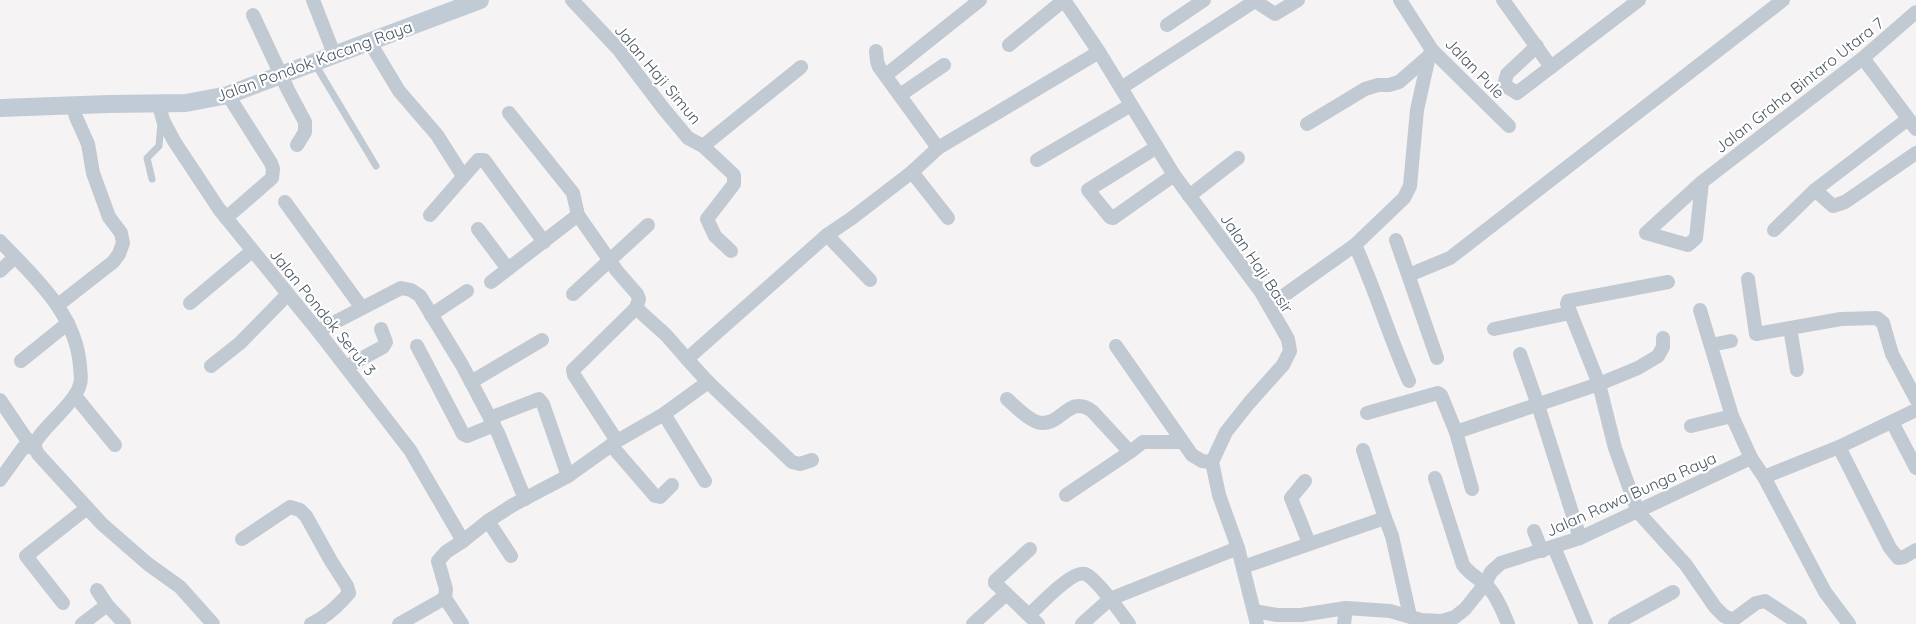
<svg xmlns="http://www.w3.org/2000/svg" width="1916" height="624" font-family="Quicksand,sans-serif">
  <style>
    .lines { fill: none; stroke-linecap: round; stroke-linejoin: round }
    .lane { stroke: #c1cad2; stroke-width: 7 }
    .street { stroke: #c1cad2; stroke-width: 14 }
    .secondary { stroke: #c1cbd6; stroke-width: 18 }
    .labels { text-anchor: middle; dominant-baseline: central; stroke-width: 4.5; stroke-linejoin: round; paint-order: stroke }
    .street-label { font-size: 16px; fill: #4a5661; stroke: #fff }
  </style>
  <rect width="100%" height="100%" fill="#f5f3f3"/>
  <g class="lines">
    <!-- lane -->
    <g class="lane">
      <polyline points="315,64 376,166"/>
      <polyline points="152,179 147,158 159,146 161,122"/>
    </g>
    <!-- street -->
    <g class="street">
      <polyline points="313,0 334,54"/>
      <polyline points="572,0 619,50 663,108 688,138 703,146 734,175 734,184 707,219 715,236 731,251"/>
      <polyline points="1064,0 1099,52 1174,175 1261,292 1288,339 1290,351 1283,365 1249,403 1226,432 1212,462 1219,495 1238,548 1257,624"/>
      <polyline points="1400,0 1432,50 1509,126"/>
      <polyline points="1503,0 1551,67"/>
      <polyline points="253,15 288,90 305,122 305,132 297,145"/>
      <polyline points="1167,25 1204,0"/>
      <polyline points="369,41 399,91 437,135 463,176"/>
      <polyline points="1009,45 1064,0"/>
      <polyline points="1537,46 1507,74 1504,85 1517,93 1639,0"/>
      <polyline points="876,51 877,61 879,67 938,148"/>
      <polyline points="1863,58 1916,129"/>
      <polyline points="886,75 980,0"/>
      <polyline points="1121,88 1255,1 1275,14 1298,0"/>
      <polyline points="900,95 944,65"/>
      <polyline points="159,105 163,120 174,141 219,209 318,331 410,450 463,541"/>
      <polyline points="509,113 573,193 578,215 617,271 637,294 639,299 636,308 666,335 687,359"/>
      <polyline points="1307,124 1365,89 1378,85 1389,85 1399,82 1429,56"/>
      <polyline points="703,146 801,67"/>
      <polyline points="1157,147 1088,190 1110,217 1113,218 1174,175"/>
      <polyline points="1037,160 1131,105"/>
      <polyline points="912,172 948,218"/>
      <polyline points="1702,182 1696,238 1688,245 1646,233 1702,182 1863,58 1916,12"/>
      <polyline points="1815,190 1833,206 1845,202 1916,153"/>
      <polyline points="1189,196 1238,158"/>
      <polyline points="285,202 362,308"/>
      <polyline points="430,215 478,160 484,160 544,242"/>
      <polyline points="226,218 272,178 273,169 271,163 228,95"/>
      <polyline points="478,229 508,269"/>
      <polyline points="1774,230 1815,190 1908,119"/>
      <polyline points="827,235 870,280"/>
      <polyline points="1396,240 1437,358"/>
      <path d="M0,241C34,277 76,313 80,366C80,371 82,379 80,384C76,404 34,434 35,446C35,449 37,452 38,454L102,524L148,564L180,587L213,624"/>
      <path d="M1355,245C1375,289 1389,336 1409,381"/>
      <polyline points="0,271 15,257"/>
      <polyline points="1409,275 1450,258 1783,0"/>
      <polyline points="1748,279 1756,334 1841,319 1877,318 1883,323 1892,354 1916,399"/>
      <polyline points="491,282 578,215"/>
      <polyline points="1668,282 1568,301 1567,304 1599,384 1615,448 1638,512 1686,565 1715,607 1724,616 1733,620 1756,603 1765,601 1800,624"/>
      <polyline points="573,294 648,225"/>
      <polyline points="190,303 252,251"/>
      <polyline points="58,305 113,262 119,254 123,243 121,233 109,217 93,173 88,144 76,117 73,106"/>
      <polyline points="1269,306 1355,245 1404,198 1410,186 1417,110 1429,56 1432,50"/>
      <polyline points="1700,310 1732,416 1751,458"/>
      <polyline points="431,315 467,291"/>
      <polyline points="1790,328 1797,370"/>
      <polyline points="1494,329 1570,313"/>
      <polyline points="318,331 401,288 411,290 420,296 462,365 498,433 525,499"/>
      <polyline points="1711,345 1731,341"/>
      <polyline points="417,346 463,434 467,436 494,425"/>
      <polyline points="1116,346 1192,455 1202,461 1212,462"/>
      <polyline points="1520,354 1538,405 1580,538"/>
      <polyline points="21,361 68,323"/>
      <polyline points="211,366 240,343 287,295"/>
      <polyline points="346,367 383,347 386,342 381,329"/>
      <polyline points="471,382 542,340"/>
      <polyline points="708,382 792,462 800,464 812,460"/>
      <polyline points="75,396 115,445"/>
      <path d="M1007,399C1016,407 1026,418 1037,422C1061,429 1068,393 1092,411L1130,452L1143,442H1182"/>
      <polyline points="0,400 25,437 35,446"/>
      <polyline points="1367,413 1438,393 1441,395 1456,432"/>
      <polyline points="664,414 705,481"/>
      <polyline points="490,418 539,399 543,404 568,476"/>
      <polyline points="1892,422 1916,468"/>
      <polyline points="1691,426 1732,416"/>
      <polyline points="617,441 574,375 573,370 636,308"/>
      <polyline points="611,445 655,496 660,497 672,485"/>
      <polyline points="1839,447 1890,548 1898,558 1904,557 1916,550"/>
      <polyline points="1764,477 1825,592 1849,624"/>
      <path d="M1435,478L1463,565C1470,575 1481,579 1489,588C1498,598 1503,612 1508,624"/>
      <polyline points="0,480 23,448 35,446"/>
      <polyline points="1305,481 1291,498 1309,543"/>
      <polyline points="1472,489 1456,432 1599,384 1638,368 1658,356 1663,347 1663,338"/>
      <polyline points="1066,495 1130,452"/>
      <polyline points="1385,518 1392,536 1410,616"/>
      <polyline points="488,521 511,556"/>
      <polyline points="1534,531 1542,551"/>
      <path d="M242,539L290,507L300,510L306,516L331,561L347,586L349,593C339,605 326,617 311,624"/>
      <polyline points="1554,547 1586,624"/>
      <polyline points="1030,549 995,581 995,583 1038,624"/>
      <polyline points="1243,567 1385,518 1363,450"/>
      <polyline points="63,603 26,556 87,508"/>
      <polyline points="107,605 124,623"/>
      <polyline points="1254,611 1277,615 1301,615 1346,608 1390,611 1421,620 1442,621 1455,617 1465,609 1485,584 1491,572 1501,563 1580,538 1751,458 1764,477 1839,447 1916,410"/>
      <path d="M1029,615C1039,606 1072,570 1085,574C1095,577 1122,614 1129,624"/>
      <polyline points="82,624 107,605 97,590"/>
      <polyline points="399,624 445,598"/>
      <polyline points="462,624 445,598 446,589 438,561 446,552 463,541 488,521 513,505 568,476 617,441 664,414 708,382 687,359 827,235 852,218 912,172 938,148 1099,52"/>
      <polyline points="973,624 1006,594"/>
      <polyline points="1082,624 1110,599 1238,548"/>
      <polyline points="1344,624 1346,608"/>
      <polyline points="1615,624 1673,592"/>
    </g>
    <!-- secondary -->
    <polyline class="secondary" points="0,108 109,104 186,103 228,95 480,0"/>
  </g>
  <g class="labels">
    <!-- street labels -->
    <g class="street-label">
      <text transform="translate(314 61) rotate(-20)">Jalan Pondok Kacang Raya</text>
      <text transform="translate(1475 68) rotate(46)">Jalan Pule</text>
      <text transform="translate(658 74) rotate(50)">Jalan Haji Simun</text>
      <text transform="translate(1799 85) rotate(-38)">Jalan Graha Bintaro Utara 7</text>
      <text transform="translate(1257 263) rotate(56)">Jalan Haji Basir</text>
      <text transform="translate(323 312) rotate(51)">Jalan Pondok Serut 3</text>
      <text transform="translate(1631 494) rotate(-24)">Jalan Rawa Bunga Raya</text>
    </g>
  </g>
</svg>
